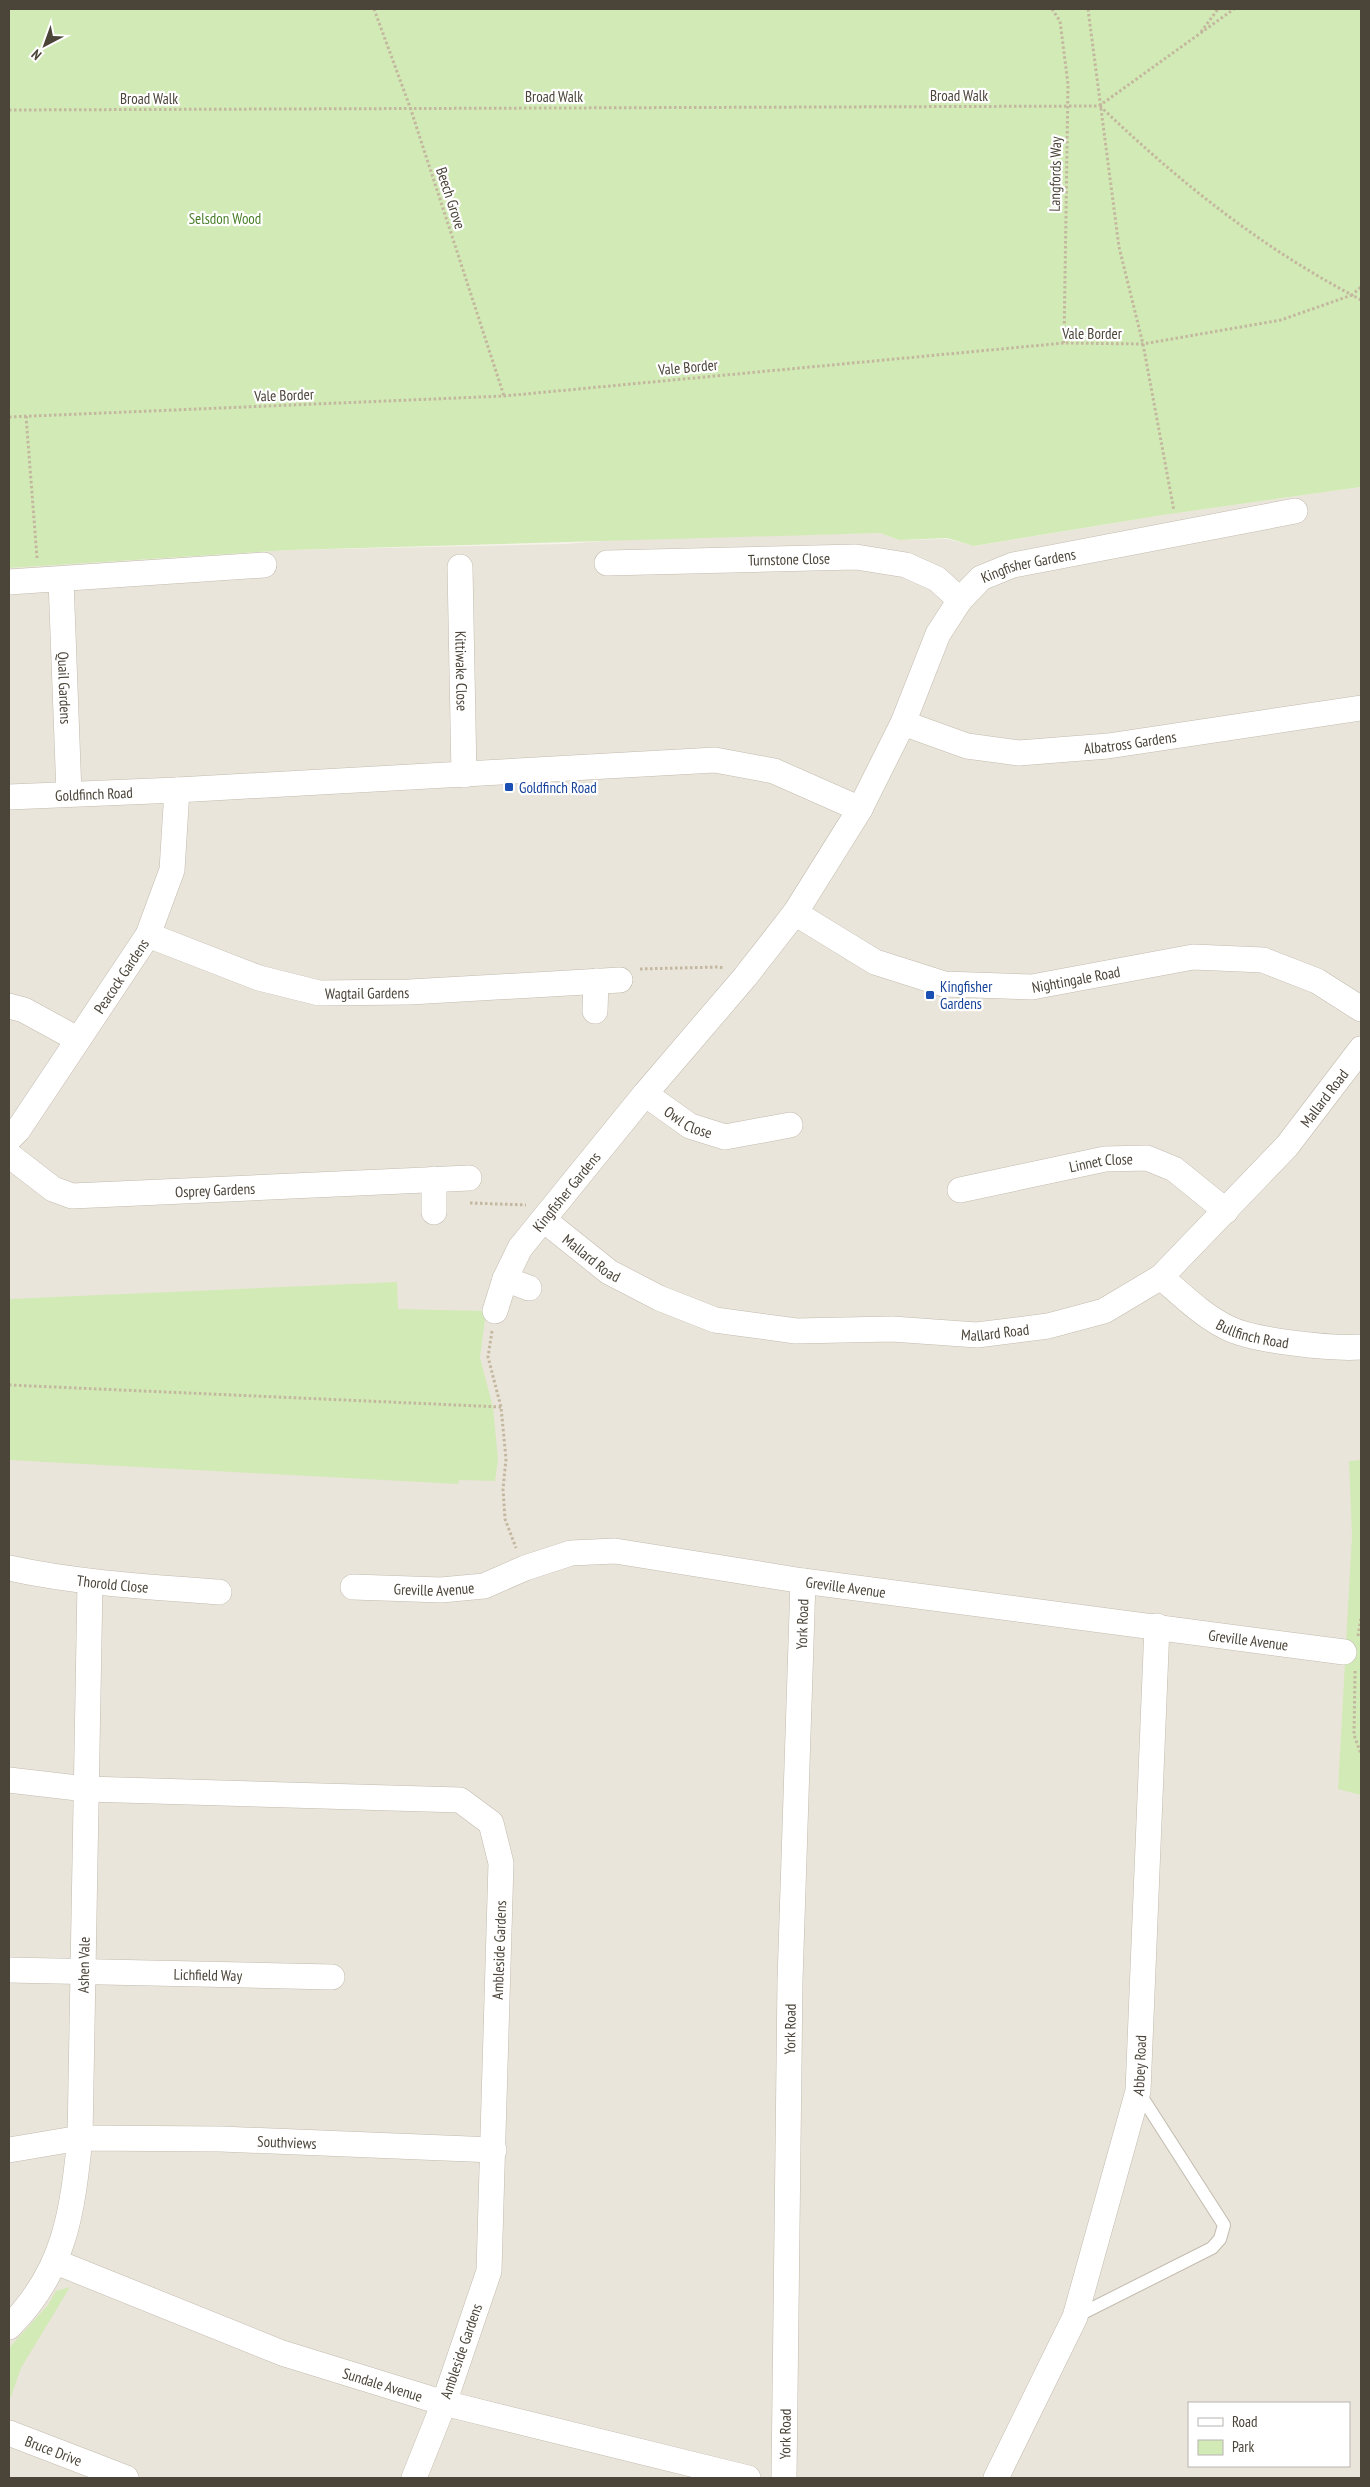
<svg xmlns="http://www.w3.org/2000/svg" width="1370" height="2487" font-family="'PT Sans Narrow',sans-serif">
  <style>
    .residential { fill: #eae5da; fill-rule: evenodd }
    .green { fill: #d2eab5 }
    .lines { fill: none; stroke-linecap: round; stroke-linejoin: round }
    .lane-casing { stroke: #c2bbae; stroke-width: 14 }
    .street-casing { stroke: #c2bbae; stroke-width: 26 }
    .path { stroke: #c4b79f; stroke-width: 3; stroke-dasharray: 2.5 2.5; stroke-linecap: butt }
    .lane { stroke: #fff; stroke-width: 12 }
    .street { stroke: #fff; stroke-width: 25 }
    .transit-dot { fill: #1a4fb4; stroke: #fff; stroke-width: 2 }
    .labels { text-anchor: middle; dominant-baseline: central; stroke-width: 4.5; stroke-linejoin: round; paint-order: stroke }
    .street-label { font-size: 15px; fill: #4b4439; stroke: #fff }
    .park-label { font-size: 15px; fill: #4a7f2a; stroke: #fff }
    .transit-label { font-size: 15px; fill: #164399; stroke: #fff; text-anchor: start }
  </style>
  <rect width="100%" height="100%" fill="#f6f3ec"/>
  <!-- residential -->
  <path class="residential" d="M1361,487V2478H9V568L290,550L564,544L644,538L880,533L899,540L947,539L975,546L1163,515ZM1189,2403H1349V2466H1189Z"/>
  <!-- green -->
  <g class="green">
    <polygon points="9,9 1361,9 1361,487 1163,515 974,546 947,538 899,540 880,533 290,550 9,568"/>
    <polygon points="397,1282 398,1309 486,1311 480,1358 493,1407 498,1459 495,1481 459,1480 458,1484 9,1460 9,1299"/>
    <polygon points="1361,1460 1361,1795 1338,1789 1352,1535 1349,1461"/>
    <polygon points="70,2287 21,2368 9,2402 9,2348 48,2305 56,2291"/>
  </g>
  <g class="lines">
    <defs>
      <polyline id="lane" points="1075,2317 1212,2248 1220,2239 1224,2225 1138,2091"/>
      <g id="street">
        <path id="s1" d="M607,563L856,557L906,565L937,579L960,600"/>
        <path id="s2" d="M460,567L464,775"/>
        <path id="s3" d="M61,580L69,794"/>
        <polyline points="9,582 264,565"/>
        <path id="s4" d="M903,723L967,746L1019,753L1108,746L1361,708"/>
        <path id="s5" d="M9,797L177,790L715,760L774,771L860,809"/>
        <path id="s6" d="M795,913L875,962L944,984L1032,987L1193,957L1263,960L1317,981L1361,1009"/>
        <path id="s7" d="M148,935L259,978L319,993L410,992L620,980"/>
        <polyline points="9,1006 24,1010 77,1039"/>
        <polyline points="595,1011 596,981"/>
        <path id="s8" d="M645,1094L690,1126L725,1137L790,1125"/>
        <path id="s9" d="M9,1139L18,1130L148,935L172,870L177,790"/>
        <path id="s10" d="M9,1155L53,1189L72,1196L469,1178"/>
        <polyline points="434,1179 434,1212"/>
        <path id="s11" d="M960,1190L1105,1159L1147,1158L1174,1169L1226,1211"/>
        <path id="s12" d="M544,1220L609,1272L659,1298L715,1320L796,1331L892,1329L977,1335L1048,1326L1104,1311L1161,1277L1287,1146L1361,1049"/>
        <path id="s13" d="M1161,1277C1182,1295 1203,1316 1228,1328C1254,1341 1332,1349 1361,1347"/>
        <polyline points="505,1279 529,1288"/>
        <path id="s14" d="M495,1311L505,1279L520,1248L645,1094L745,977L795,913L860,809L903,723L938,634L960,600L981,578L1013,565L1295,511"/>
        <path id="s15" d="M9,1568C78,1583 148,1587 219,1592"/>
        <path id="s16" d="M353,1587L441,1590L484,1586L525,1568L571,1553L615,1551L803,1581L1344,1652"/>
        <polyline points="9,1780 86,1789 460,1800 491,1823 501,1863 489,2271 444,2403 414,2478"/>
        <path id="s17" d="M9,1970L332,1977"/>
        <path id="s18" d="M9,2150L80,2138L221,2139L494,2150"/>
        <path id="s19" d="M56,2262L282,2353L444,2403L748,2478"/>
        <path id="s20" d="M9,2327C65,2271 72,2214 80,2138L90,1583"/>
        <path id="s21" d="M9,2433L126,2478"/>
        <path id="s22" d="M784,2478L790,1981L803,1581"/>
        <path id="s23" d="M996,2478L1075,2317L1138,2091L1157,1626"/>
      </g>
    </defs>
    <!-- lane casing -->
    <use href="#lane" class="lane-casing"/>
    <!-- street casing -->
    <use href="#street" class="street-casing"/>
    <!-- path -->
    <g class="path">
      <polyline points="374,9 410,107 504,396"/>
      <polyline points="1052,9 1060,21 1068,84 1064,343"/>
      <polyline points="1088,9 1119,247 1143,344 1174,511"/>
      <polyline points="1201,32 1218,9"/>
      <polyline points="1099,106 1234,9"/>
      <path d="M1100,106C1177,180 1258,245 1352,295L1361,287"/>
      <polyline points="9,110 1099,106"/>
      <polyline points="26,416 37,558"/>
      <polyline points="9,417 504,396 1064,343 1143,344 1281,320 1352,295 1361,300"/>
      <polyline points="640,969 719,967 724,968"/>
      <polyline points="470,1203 526,1205"/>
      <polyline points="492,1331 488,1357 501,1407 506,1459 503,1489 505,1519 516,1548"/>
      <polyline points="9,1385 501,1407"/>
      <polyline points="1358,1636 1361,1618"/>
      <polyline points="1355,1671 1354,1735 1361,1754"/>
    </g>
    <!-- lane -->
    <use href="#lane" class="lane"/>
    <!-- street -->
    <use href="#street" class="street"/>
  </g>
  <!-- markers -->
  <g class="transit-dot">
    <rect x="504" y="782" width="10" height="10" rx="2.5"/>
    <rect x="925" y="990" width="10" height="10" rx="2.5"/>
  </g>
  <g class="labels">
    <!-- street labels -->
    <g class="street-label">
      <text x="959" y="95">Broad Walk</text>
      <text x="554" y="96">Broad Walk</text>
      <text x="149" y="98">Broad Walk</text>
      <text transform="translate(1055 174) rotate(-89)">Langfords Way</text>
      <text transform="translate(451 198) rotate(72)">Beech Grove</text>
      <text x="1092" y="333">Vale Border</text>
      <text transform="translate(688 367) rotate(-5)">Vale Border</text>
      <text transform="translate(284 395) rotate(-2)">Vale Border</text>
      <text stroke="none"><textPath href="#s1" startOffset="182">Turnstone Close</textPath></text>
      <text stroke="none"><textPath href="#s14" startOffset="936">Kingfisher Gardens</textPath></text>
      <text stroke="none"><textPath href="#s2" startOffset="104">Kittiwake Close</textPath></text>
      <text stroke="none"><textPath href="#s3" startOffset="108">Quail Gardens</textPath></text>
      <text stroke="none"><textPath href="#s4" startOffset="232">Albatross Gardens</textPath></text>
      <text stroke="none"><textPath href="#s5" startOffset="85">Goldfinch Road</textPath></text>
      <text stroke="none"><textPath href="#s9" startOffset="198">Peacock Gardens</textPath></text>
      <text stroke="none"><textPath href="#s6" startOffset="299">Nightingale Road</textPath></text>
      <text stroke="none"><textPath href="#s7" startOffset="229">Wagtail Gardens</textPath></text>
      <text stroke="none"><textPath href="#s12" startOffset="901">Mallard Road</textPath></text>
      <text stroke="none"><textPath href="#s8" startOffset="52">Owl Close</textPath></text>
      <text stroke="none"><textPath href="#s11" startOffset="144">Linnet Close</textPath></text>
      <text stroke="none"><textPath href="#s10" startOffset="219">Osprey Gardens</textPath></text>
      <text stroke="none"><textPath href="#s14" startOffset="141">Kingfisher Gardens</textPath></text>
      <text stroke="none"><textPath href="#s12" startOffset="61">Mallard Road</textPath></text>
      <text stroke="none"><textPath href="#s13" startOffset="110">Bullfinch Road</textPath></text>
      <text stroke="none"><textPath href="#s12" startOffset="481">Mallard Road</textPath></text>
      <text stroke="none"><textPath href="#s15" startOffset="105">Thorold Close</textPath></text>
      <text stroke="none"><textPath href="#s16" startOffset="81">Greville Avenue</textPath></text>
      <text stroke="none"><textPath href="#s16" startOffset="502">Greville Avenue</textPath></text>
      <text stroke="none"><textPath href="#s22" startOffset="854">York Road</textPath></text>
      <text stroke="none"><textPath href="#s16" startOffset="908">Greville Avenue</textPath></text>
      <text transform="translate(499 1950) rotate(-88)">Ambleside Gardens</text>
      <text stroke="none"><textPath href="#s20" startOffset="380">Ashen Vale</textPath></text>
      <text stroke="none"><textPath href="#s17" startOffset="199">Lichfield Way</textPath></text>
      <text stroke="none"><textPath href="#s22" startOffset="449">York Road</textPath></text>
      <text stroke="none"><textPath href="#s23" startOffset="440">Abbey Road</textPath></text>
      <text stroke="none"><textPath href="#s18" startOffset="279">Southviews</textPath></text>
      <text transform="translate(461 2351) rotate(-71)">Ambleside Gardens</text>
      <text stroke="none"><textPath href="#s19" startOffset="349">Sundale Avenue</textPath></text>
      <text stroke="none"><textPath href="#s22" startOffset="44">York Road</textPath></text>
      <text stroke="none"><textPath href="#s21" startOffset="48">Bruce Drive</textPath></text>
    </g>
    <!-- park labels -->
    <g class="park-label">
      <text x="225" y="218">Selsdon Wood</text>
    </g>
    <!-- transit labels -->
    <g class="transit-label">
      <text x="519" y="787">Goldfinch Road</text>
      <text x="940" y="986">Kingfisher<tspan x="940" dy="17">Gardens</tspan></text>
    </g>
  </g>
  <!-- border -->
  <rect width="1370" height="2487" fill="none" stroke="#4b4439" stroke-width="20"/>
  <!-- legend -->
  <rect x="1188" y="2402" width="162" height="65" fill="#ffffff" stroke="#b7b4b0"/>
  <rect x="1198" y="2418" width="25" height="8" fill="#ffffff" stroke="#b7b4b0"/>
  <text x="1232" y="2427" font-size="15" fill="#4b4439">Road</text>
  <rect x="1198" y="2440" width="25" height="15" fill="#d2eab5" stroke="#b7b4b0"/>
  <text x="1232" y="2452" font-size="15" fill="#4b4439">Park</text>
  <!-- north arrow -->
  <g transform="translate(45 45) rotate(221)" stroke="#ffffff" stroke-width="4" paint-order="stroke">
  <path d="M0-4L9 19L0 12L-9 19Z" fill="#4b4439"/>
  <text y="-8" font-size="14" font-weight="bold" text-anchor="middle" fill="#4b4439">N</text>
  </g>
</svg>
